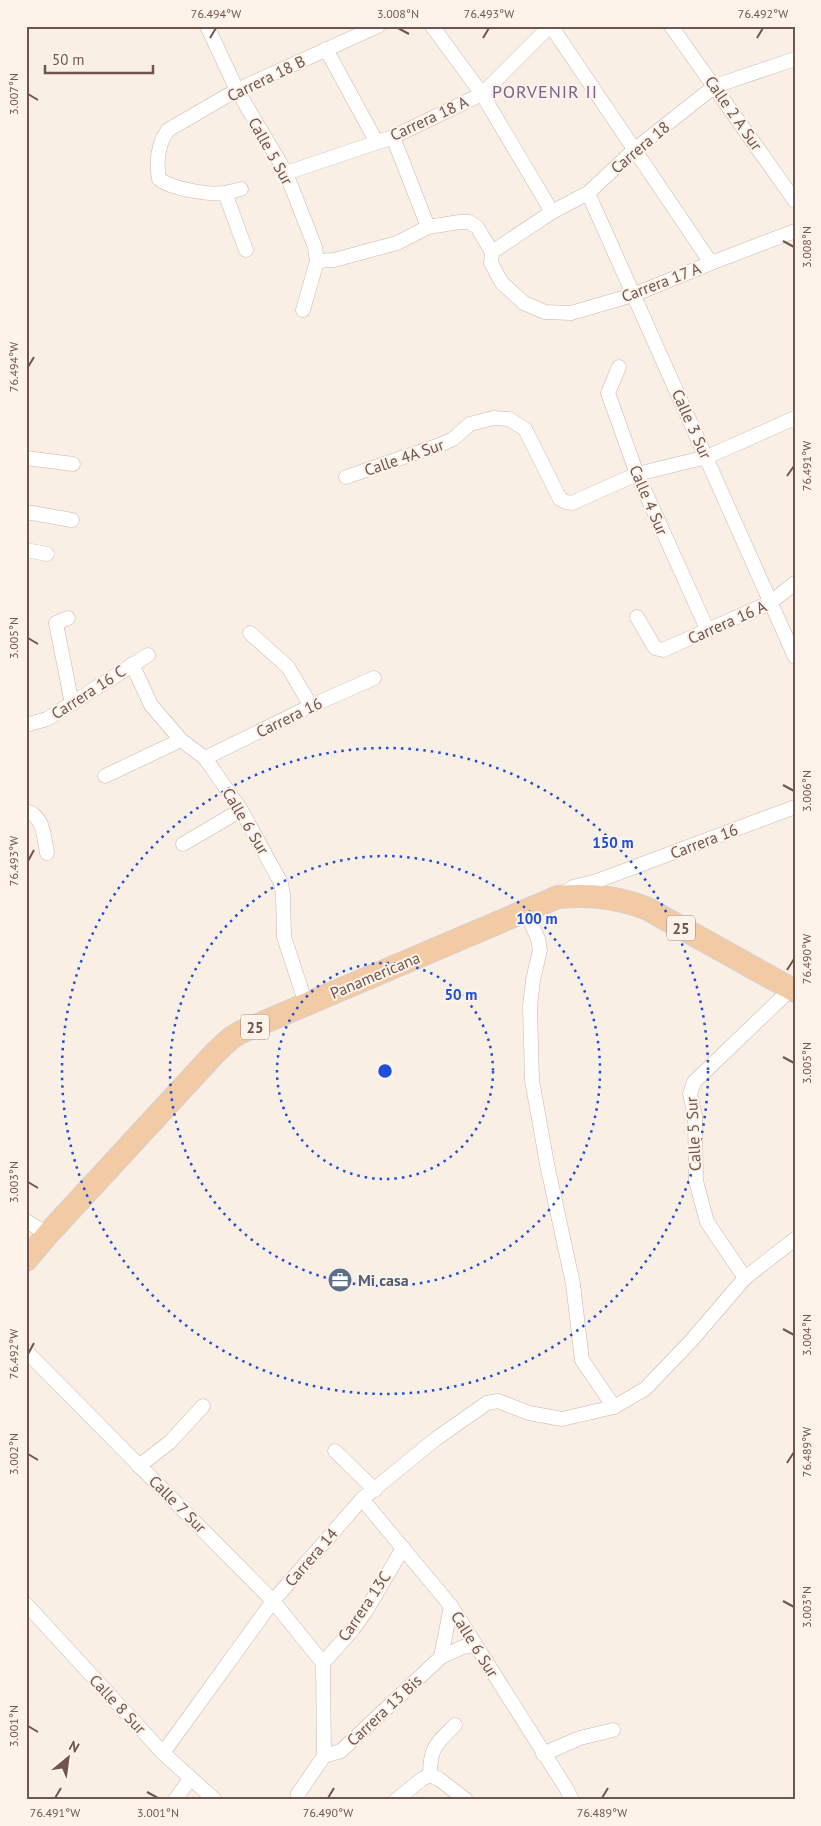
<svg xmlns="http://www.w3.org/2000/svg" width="821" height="1826" font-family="'PT Sans',sans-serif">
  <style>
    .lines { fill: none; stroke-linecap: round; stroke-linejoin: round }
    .minor-casing { stroke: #c9b6ac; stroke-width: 15 }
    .primary-casing { stroke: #d7cfcd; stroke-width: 24 }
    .minor { stroke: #fff; stroke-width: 14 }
    .primary { stroke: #f2caa4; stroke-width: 22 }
    .ticks { fill: none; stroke: #6f554d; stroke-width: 2 }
    .ring { fill: none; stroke: #1d4ed8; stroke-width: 2.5; stroke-dasharray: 2.5 5 }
    .labels { text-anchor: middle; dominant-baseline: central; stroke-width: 4; stroke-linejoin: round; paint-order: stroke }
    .shield { fill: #fdf3ea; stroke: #9a847c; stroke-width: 1 }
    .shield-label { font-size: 15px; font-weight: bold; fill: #6f554d }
    .street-label { font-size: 16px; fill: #6f554d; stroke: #fdf3ea }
    .service-label { font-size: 16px; font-weight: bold; fill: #4e5e75; stroke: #fdf3ea; text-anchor: start }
    .neighbourhood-label { font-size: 18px; letter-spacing: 1px; fill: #7a658c; stroke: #fdf3ea }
    .centre { fill: #1d4ed8; stroke: #fdf3ea; stroke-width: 2.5 }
    .ring-label { font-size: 15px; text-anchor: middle; font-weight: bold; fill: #1d4ed8; stroke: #fdf3ea; stroke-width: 4; stroke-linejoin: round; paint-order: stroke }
    .neatline { fill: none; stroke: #6f554d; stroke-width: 2 }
    .ticks-label { font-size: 12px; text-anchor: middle; fill: #6f554d }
  </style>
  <rect width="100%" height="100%" fill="#faefe5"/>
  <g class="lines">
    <defs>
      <g id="minor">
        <polyline points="207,26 237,90 286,173 315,247 317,261 303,310"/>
        <polyline points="432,26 482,94 552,212"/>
        <polyline points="551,26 711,263"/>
        <polyline points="671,26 795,201"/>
        <polyline points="326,49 376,141"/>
        <polyline points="393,137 428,227"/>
        <polyline points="286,173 393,137 482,94 550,26"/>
        <path d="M241,189C236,190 231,192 225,193C208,195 172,189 159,179C156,162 158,144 168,130L237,90L378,26"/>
        <polyline points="225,193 246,250"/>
        <polyline points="588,193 795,657"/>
        <polyline points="492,252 552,212 588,193 634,150 715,86 795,59"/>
        <polyline points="317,261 334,260 397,243 428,227 460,222 469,222 477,227 492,252 491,263 502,283 524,303 545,312 571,313 633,295 711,263 795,231"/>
        <polyline points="619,367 608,393 637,474 708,631"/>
        <polyline points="26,458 73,464"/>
        <polyline points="346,477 442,444 453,439 470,424 493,418 509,419 525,429 560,499 566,502 572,503 637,474 707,457 795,418"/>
        <polyline points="26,512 72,520"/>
        <polyline points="26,550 47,554"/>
        <polyline points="637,617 655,648 663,650 771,602 795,583"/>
        <polyline points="68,618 56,623 72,704"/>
        <polyline points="250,633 288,667 311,706"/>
        <polyline points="132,664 151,705 181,740 205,758 241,810 281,883 283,895 284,937 306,1004"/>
        <polyline points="26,725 47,719 148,655"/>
        <polyline points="205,758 311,706 374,678"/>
        <polyline points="105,776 181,740"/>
        <path d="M26,811C44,816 44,837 47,853"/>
        <polyline points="183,844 241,810"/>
        <polyline points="566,892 573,887 597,881 795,807"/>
        <polyline points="526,911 538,939 540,950 533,980 530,1006 532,1080 547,1164 573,1284 582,1360 614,1407"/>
        <polyline points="26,1221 48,1234"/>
        <polyline points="745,1278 707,1222 696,1181 695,1116 690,1094 694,1082 791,989"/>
        <polyline points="26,1351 273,1601 323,1663"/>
        <polyline points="335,1451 375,1490"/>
        <polyline points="139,1466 170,1442 203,1406"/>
        <polyline points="362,1499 451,1606 566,1788 572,1800"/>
        <polyline points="26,1604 163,1753 215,1800"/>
        <polyline points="441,1657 451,1606"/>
        <polyline points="323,1663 353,1629 366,1611 403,1548"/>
        <polyline points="163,1753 273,1601 362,1499 437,1438 487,1403 498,1401 529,1413 562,1419 614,1407 645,1389 691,1341 745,1278 795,1239"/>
        <polyline points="543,1754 580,1738 613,1730"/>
        <polyline points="324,1756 341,1751 441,1657 463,1647 475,1645"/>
        <path d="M430,1775C430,1747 436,1744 455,1725"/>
        <polyline points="430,1775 439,1779 466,1800"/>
        <polyline points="175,1800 190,1779"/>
        <polyline points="297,1800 298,1794 324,1756 323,1663"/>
        <polyline points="396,1800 422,1779 430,1775"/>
      </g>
      <path id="primary" d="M26,1260L48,1234L215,1053L231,1038L241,1032L558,897C591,894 615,897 646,908L795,991"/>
    </defs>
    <!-- minor casing -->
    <use href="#minor" class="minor-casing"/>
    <!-- primary casing -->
    <use href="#primary" class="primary-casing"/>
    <!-- minor -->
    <use href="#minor" class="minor"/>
    <!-- primary -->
    <use href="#primary" class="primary"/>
  </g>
  <!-- ticks -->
  <path class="ticks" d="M398,28L409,34M210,38L216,28M483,38L489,28M757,38L763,28M28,94L38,100M783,241L794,247M28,367L34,357M787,476L794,466M28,638L38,644M783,785L794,791M28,861L34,850M787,970L794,959M783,1057L794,1063M28,1182L38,1188M783,1329L794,1335M28,1354L34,1343M28,1454L38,1460M787,1463L794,1452M783,1601L794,1607M28,1726L38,1732M147,1792L158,1798M55,1798L61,1788M328,1798L334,1788M602,1798L608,1788"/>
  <!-- distance rings -->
  <g class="ring">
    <circle cx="385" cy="1071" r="108"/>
    <circle cx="385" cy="1071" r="215"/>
    <circle cx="385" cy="1071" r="323"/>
  </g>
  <!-- icons -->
  <defs>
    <symbol id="office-disc" viewBox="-11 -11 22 22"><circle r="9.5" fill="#5c6f8a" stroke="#fdf3ea"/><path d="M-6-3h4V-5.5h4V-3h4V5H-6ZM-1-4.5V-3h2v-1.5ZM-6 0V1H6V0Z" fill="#fff"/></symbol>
  </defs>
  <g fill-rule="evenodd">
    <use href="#office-disc" x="326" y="1266" width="28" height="28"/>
  </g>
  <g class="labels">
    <!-- shield labels -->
    <g class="shield">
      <rect x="667" y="915.5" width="28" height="25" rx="4"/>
      <rect x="241" y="1014.5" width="28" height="25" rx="4"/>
    </g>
    <g class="shield-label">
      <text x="681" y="928">25</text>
      <text x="255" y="1027">25</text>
    </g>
    <!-- street labels -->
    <g class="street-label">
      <text transform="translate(266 78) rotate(-26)">Carrera 18 B</text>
      <text transform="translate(734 113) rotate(55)">Calle 2 A Sur</text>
      <text transform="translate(429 118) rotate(-25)">Carrera 18 A</text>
      <text transform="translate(640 147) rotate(-40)">Carrera 18</text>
      <text transform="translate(271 151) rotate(61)">Calle 5 Sur</text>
      <text transform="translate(661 282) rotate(-21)">Carrera 17 A</text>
      <text transform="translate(692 424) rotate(66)">Calle 3 Sur</text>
      <text transform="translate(404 457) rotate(-19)">Calle 4A Sur</text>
      <text transform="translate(649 500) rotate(67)">Calle 4 Sur</text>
      <text transform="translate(727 622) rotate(-24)">Carrera 16 A</text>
      <text transform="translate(88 692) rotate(-33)">Carrera 16 C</text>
      <text transform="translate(289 717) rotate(-26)">Carrera 16</text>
      <text transform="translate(246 821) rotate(59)">Calle 6 Sur</text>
      <text transform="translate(704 841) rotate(-21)">Carrera 16</text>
      <text transform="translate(375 975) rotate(-23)">Panamericana</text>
      <text transform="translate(693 1134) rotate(-93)">Calle 5 Sur</text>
      <text transform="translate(178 1504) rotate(45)">Calle 7 Sur</text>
      <text transform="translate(311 1557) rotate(-49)">Carrera 14</text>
      <text transform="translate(364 1606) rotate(-56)">Carrera 13C</text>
      <text transform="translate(475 1644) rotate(58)">Calle 6 Sur</text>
      <text transform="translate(118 1704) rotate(47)">Calle 8 Sur</text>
      <text transform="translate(384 1710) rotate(-43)">Carrera 13 Bis</text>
    </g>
    <!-- service labels -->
    <g class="service-label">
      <text x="358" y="1280">Mi casa</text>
    </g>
    <!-- neighbourhood labels -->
    <g class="neighbourhood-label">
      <text x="545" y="91">PORVENIR II</text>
    </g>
  </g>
  <circle cx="385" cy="1071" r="8" class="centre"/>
  <g class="ring-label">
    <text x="613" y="848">150 m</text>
    <text x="537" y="924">100 m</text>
    <text x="461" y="1000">50 m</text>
  </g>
  <!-- border -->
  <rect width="821" height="1826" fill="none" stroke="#fdf3ea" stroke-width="55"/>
  <!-- north arrow -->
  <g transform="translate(68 1758) rotate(29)" stroke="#fdf3ea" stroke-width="4" paint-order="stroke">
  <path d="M0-4L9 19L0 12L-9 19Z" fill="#6f554d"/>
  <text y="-8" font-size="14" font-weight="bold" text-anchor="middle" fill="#6f554d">N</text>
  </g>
  <!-- scale -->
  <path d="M45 65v8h108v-8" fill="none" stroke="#6f554d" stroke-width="2.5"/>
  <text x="52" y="65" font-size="15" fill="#6f554d" stroke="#fdf3ea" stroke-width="4" paint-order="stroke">50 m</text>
  <rect x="28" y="28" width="766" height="1770" class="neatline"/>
  <g class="ticks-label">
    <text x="216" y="18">76.494°W</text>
    <text x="398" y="18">3.008°N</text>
    <text x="489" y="18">76.493°W</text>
    <text x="763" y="18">76.492°W</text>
    <text transform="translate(14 94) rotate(-90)" y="4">3.007°N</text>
    <text transform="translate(807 247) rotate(-90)" y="4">3.008°N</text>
    <text transform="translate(14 367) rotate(-90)" y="4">76.494°W</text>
    <text transform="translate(807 466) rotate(-90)" y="4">76.491°W</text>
    <text transform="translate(14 638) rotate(-90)" y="4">3.005°N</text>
    <text transform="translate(807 791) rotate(-90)" y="4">3.006°N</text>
    <text transform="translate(14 861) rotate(-90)" y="4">76.493°W</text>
    <text transform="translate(807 959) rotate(-90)" y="4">76.490°W</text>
    <text transform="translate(807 1063) rotate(-90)" y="4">3.005°N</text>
    <text transform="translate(14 1182) rotate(-90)" y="4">3.003°N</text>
    <text transform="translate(807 1335) rotate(-90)" y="4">3.004°N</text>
    <text transform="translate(14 1354) rotate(-90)" y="4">76.492°W</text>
    <text transform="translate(807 1452) rotate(-90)" y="4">76.489°W</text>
    <text transform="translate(14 1454) rotate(-90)" y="4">3.002°N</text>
    <text transform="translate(807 1607) rotate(-90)" y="4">3.003°N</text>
    <text transform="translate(14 1726) rotate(-90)" y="4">3.001°N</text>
    <text x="55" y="1817">76.491°W</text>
    <text x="158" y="1817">3.001°N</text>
    <text x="328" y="1817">76.490°W</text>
    <text x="602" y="1817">76.489°W</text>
  </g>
</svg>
